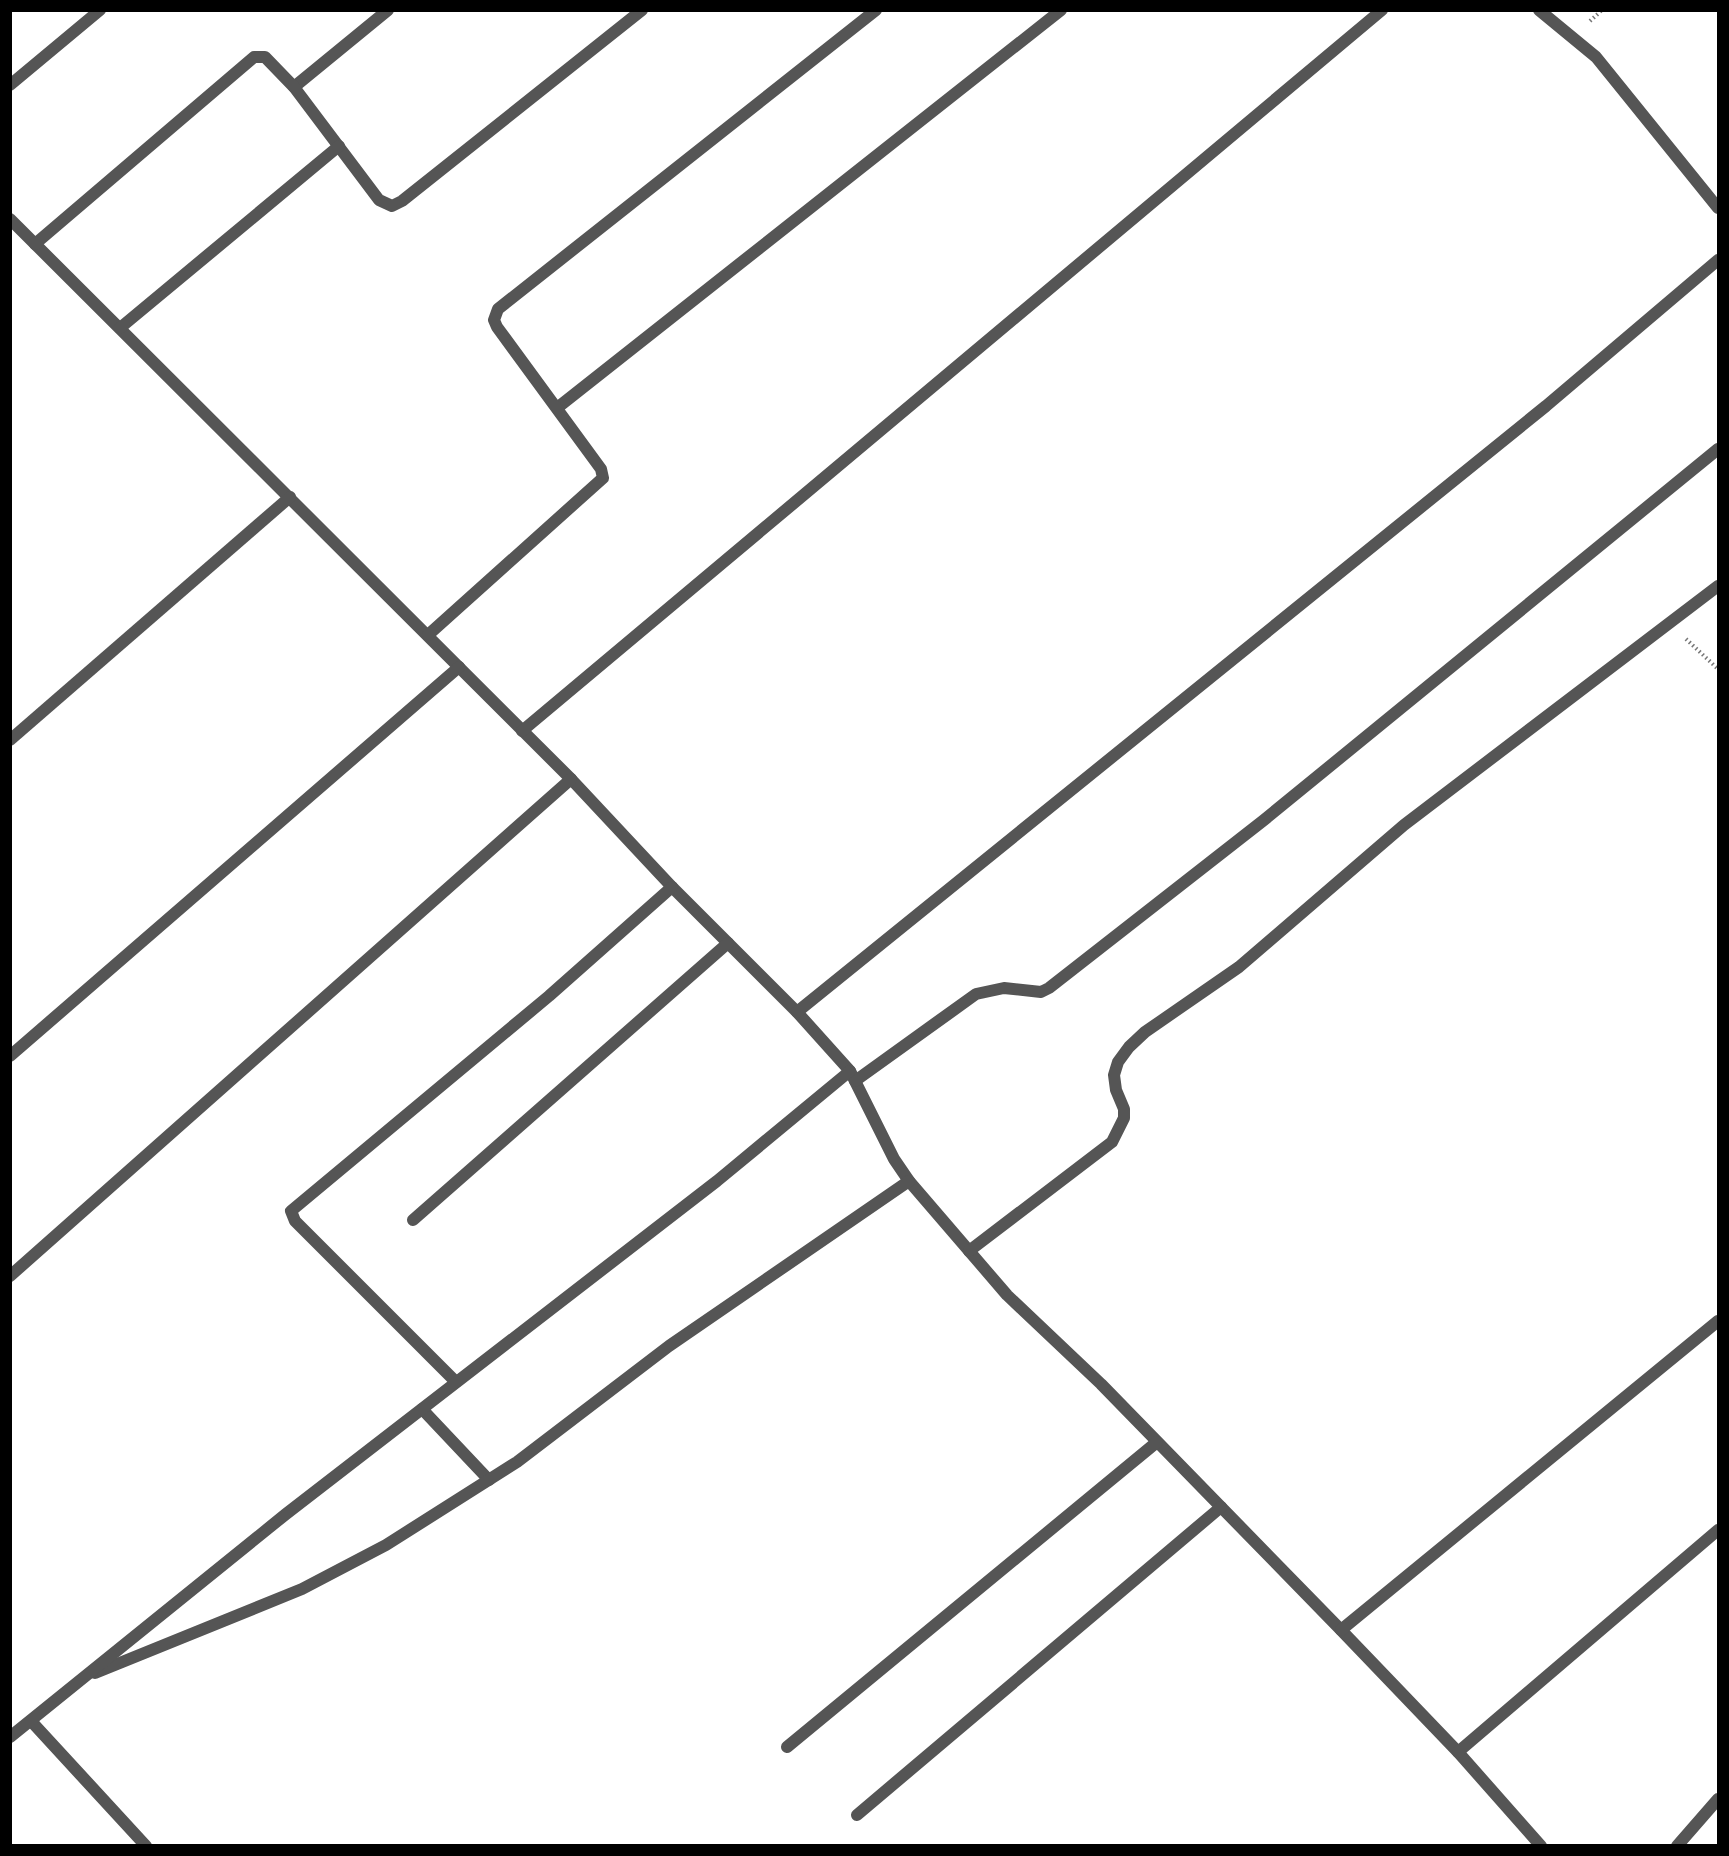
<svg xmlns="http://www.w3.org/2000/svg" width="1729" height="1856" font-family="Mulish,sans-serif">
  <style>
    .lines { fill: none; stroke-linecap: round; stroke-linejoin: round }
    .path { stroke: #777; stroke-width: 4; stroke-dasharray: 1.5 3; stroke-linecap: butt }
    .minor { stroke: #555; stroke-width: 12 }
  </style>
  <rect width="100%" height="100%" fill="#fff"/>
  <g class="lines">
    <!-- path -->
    <g class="path">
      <polyline points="1590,21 1602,10"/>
      <polyline points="1686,639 1718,669"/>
    </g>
    <!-- minor -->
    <g class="minor">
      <polyline points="1539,10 1596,57 1718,208"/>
      <polyline points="10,85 100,10"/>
      <polyline points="294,87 388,10"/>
      <polyline points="10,219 571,779 672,887 797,1012 850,1071 894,1159 909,1181 1007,1295 1101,1384 1341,1630 1458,1752 1541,1846"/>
      <polyline points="35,244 254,57 265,57 294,87 379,200 392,206 402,201 642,10"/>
      <polyline points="120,328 339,146"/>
      <polyline points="557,408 1061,10"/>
      <polyline points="428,635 603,478 601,469 497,327 494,320 498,309 876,10"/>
      <polyline points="522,731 1382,10"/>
      <polyline points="10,740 290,497"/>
      <polyline points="797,1012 1546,406 1718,260"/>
      <polyline points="10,1056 459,667"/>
      <polyline points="855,1081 976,994 1004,988 1041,992 1049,988 1264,820 1718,449"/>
      <polyline points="413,1220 728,943"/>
      <polyline points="969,1251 1112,1142 1124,1118 1124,1109 1116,1090 1114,1075 1118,1062 1129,1047 1145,1032 1239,967 1404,825 1718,586"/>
      <polyline points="10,1276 571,779"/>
      <polyline points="456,1382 295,1221 291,1211 549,996 672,887"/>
      <polyline points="422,1409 489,1480"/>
      <polyline points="1341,1630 1718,1321"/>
      <polyline points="95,1673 302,1589 386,1545 517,1462 669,1346 909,1181"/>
      <polyline points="31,1721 146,1846"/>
      <polyline points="10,1737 286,1514 717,1181 850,1071"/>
      <polyline points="787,1747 1157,1442"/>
      <polyline points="1458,1752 1718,1530"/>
      <polyline points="857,1815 1221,1507"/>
      <polyline points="1677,1846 1718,1799"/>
    </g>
  </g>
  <!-- border -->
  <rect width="1729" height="1856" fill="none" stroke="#000000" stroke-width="24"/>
</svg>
